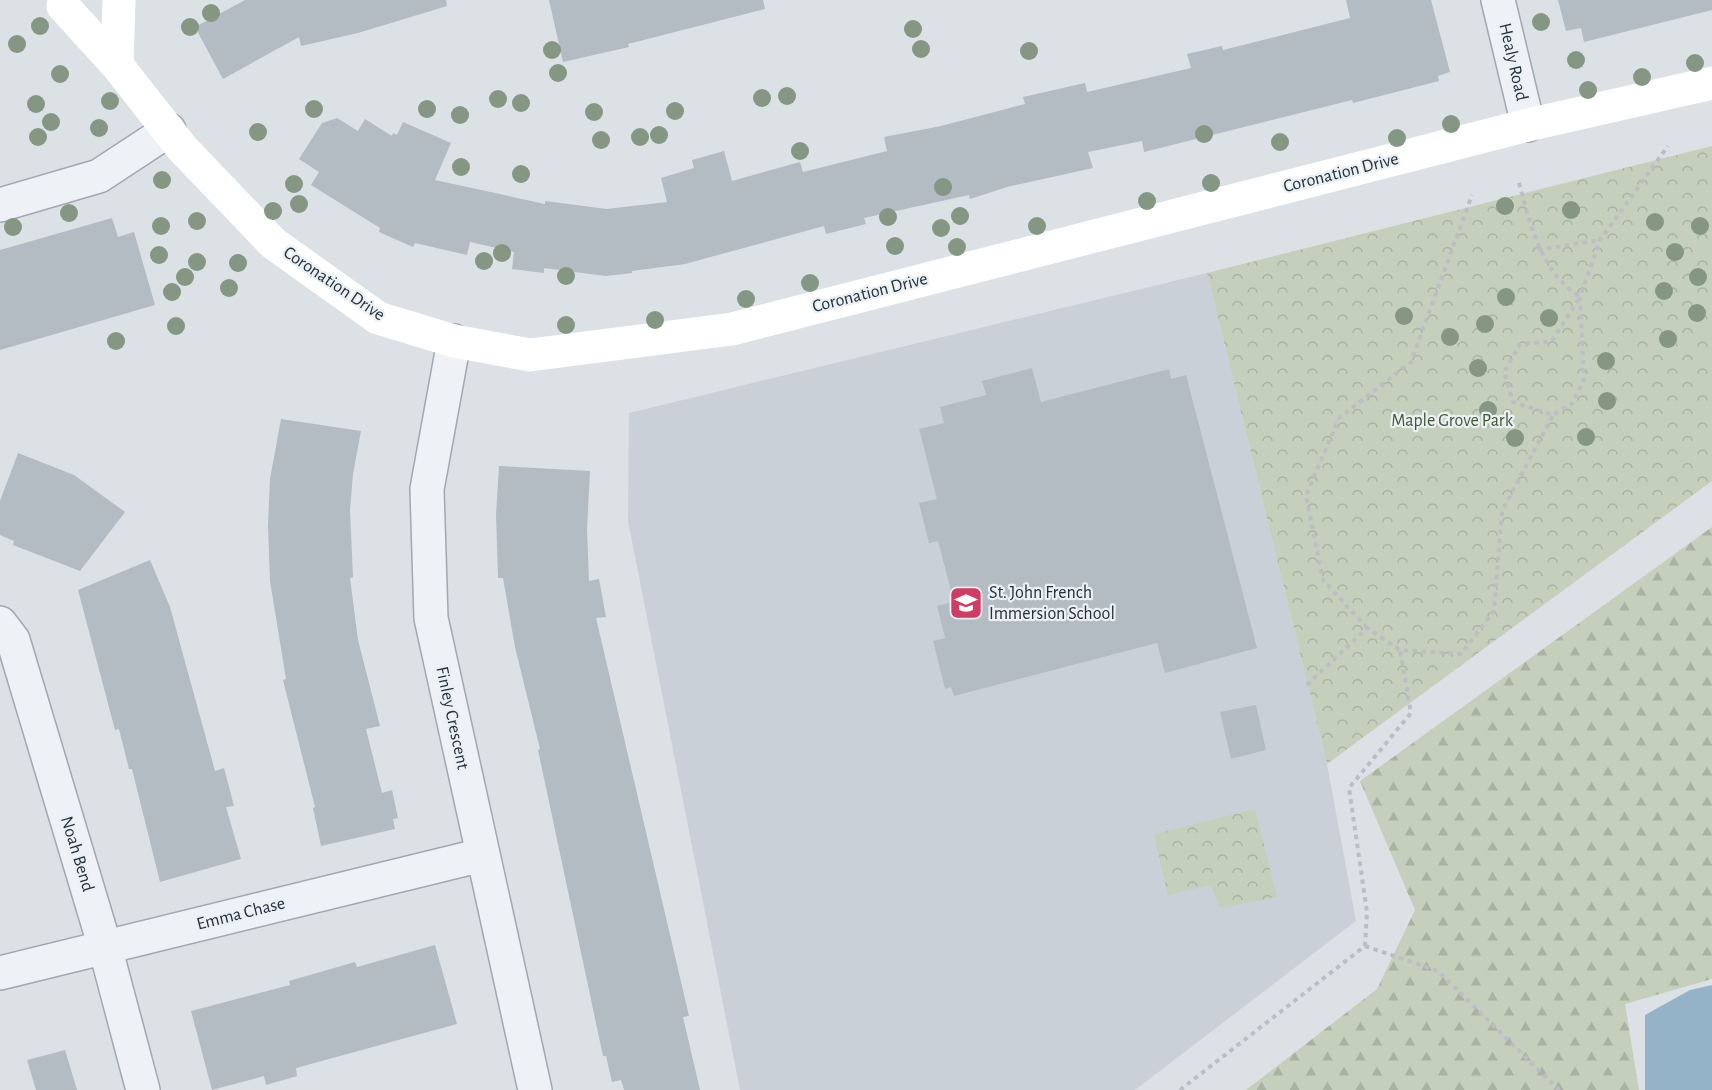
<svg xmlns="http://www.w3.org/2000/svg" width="1712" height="1090" font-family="'Alegreya Sans',sans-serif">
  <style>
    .built { fill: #cad0d8 }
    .forest { fill: url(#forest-firs) }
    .park { fill: url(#park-crowns) }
    .water { fill: #95b3c8 }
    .building { fill: #b3bbc3 }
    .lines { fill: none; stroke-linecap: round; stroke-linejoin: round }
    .street-casing { stroke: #a1a8b0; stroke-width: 36 }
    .path { stroke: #babfc5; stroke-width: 4; stroke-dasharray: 4.5 4.5; stroke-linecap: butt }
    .street { stroke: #eef1f5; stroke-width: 33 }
    .secondary { stroke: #fff; stroke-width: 33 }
    .tree { fill: #859683 }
    .labels { text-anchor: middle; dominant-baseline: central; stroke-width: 4.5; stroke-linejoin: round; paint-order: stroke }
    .street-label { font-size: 18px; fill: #25303c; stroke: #ebf0f4 }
    .park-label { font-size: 18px; fill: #3e5832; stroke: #ebf0f4 }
    .poi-label { font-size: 18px; fill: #25303c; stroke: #ebf0f4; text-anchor: start }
  </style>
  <defs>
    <pattern id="forest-firs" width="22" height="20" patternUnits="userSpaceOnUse" patternTransform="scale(1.5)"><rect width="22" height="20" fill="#c4d0bc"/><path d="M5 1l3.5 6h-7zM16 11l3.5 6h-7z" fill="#a8b3a2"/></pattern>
    <pattern id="park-crowns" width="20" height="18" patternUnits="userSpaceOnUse" patternTransform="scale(1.5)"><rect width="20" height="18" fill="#c4d0bc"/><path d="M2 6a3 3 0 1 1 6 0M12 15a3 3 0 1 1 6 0" fill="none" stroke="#a8b3a2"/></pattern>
  </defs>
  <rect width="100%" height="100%" fill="#dce1e6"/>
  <!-- built -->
  <polygon class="built" points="1207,273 1327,764 1356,921 1135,1090 740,1090 628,521 629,413"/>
  <!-- forest -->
  <polygon class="forest" points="1712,527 1712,979 1625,1004 1639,1090 1246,1090 1377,989 1415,910 1360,781"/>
  <!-- park -->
  <g class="park">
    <polygon points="1712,146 1712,481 1327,764 1207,273"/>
    <polygon points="1255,809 1277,897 1219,908 1211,885 1168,895 1154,834"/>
  </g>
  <!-- water -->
  <polygon class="water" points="1712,985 1712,1090 1645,1090 1645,1015 1690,990"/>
  <!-- building -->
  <g class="building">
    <polygon points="245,0 446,0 447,6 358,33 301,46 299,37 223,79 195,27"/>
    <polygon points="549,0 763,0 765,9 628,44 629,47 563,62"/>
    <polygon points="1346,0 1431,0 1450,72 1438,76 1439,81 1353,103 1352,100 1144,152 1142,141 1088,152 1093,168 1007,187 970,199 969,195 864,218 866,224 826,234 824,226 685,264 632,271 632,273 606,276 544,268 544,273 512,269 514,252 470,242 467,255 415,243 413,247 379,232 380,228 311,185 319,172 299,159 322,123 337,118 358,131 365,119 392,136 393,133 397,135 403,122 451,143 435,180 545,204 545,201 607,209 667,202 661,178 694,168 692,160 724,151 732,181 800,162 803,172 887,151 884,137 941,126 1025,104 1023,97 1085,83 1087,92 1191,68 1187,54 1222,46 1223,50 1350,18"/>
    <polygon points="1558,0 1712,0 1712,10 1584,42 1581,28 1566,31"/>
    <polygon points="112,218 118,237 134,232 155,305 0,350 0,250"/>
    <polygon points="1032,368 1041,402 1169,369 1171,379 1186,375 1257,648 1165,673 1157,643 954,696 951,687 945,689 933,641 945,638 937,606 954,602 938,541 929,543 919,503 937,499 919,429 944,423 940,407 986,395 982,381"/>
    <polygon points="281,419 361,431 353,474 350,510 353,577 350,578 358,640 380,726 366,729 382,793 392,790 398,818 393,819 395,829 321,846 313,808 315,807 283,680 286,679 270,581 268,526 270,479"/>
    <polygon points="18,453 74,475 125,512 80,571 13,545 14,541 0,535 0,501"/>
    <polygon points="499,466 590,471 587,529 589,581 599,579 606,617 596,618 689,1016 683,1017 700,1090 624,1090 621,1080 612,1082 606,1056 603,1056 538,750 540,749 515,647 503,578 498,578 496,514"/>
    <polygon points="150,560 170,607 215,771 224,768 234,806 226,807 241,859 160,882 132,769 129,769 119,729 115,730 78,590"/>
    <polygon points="1256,705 1266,750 1231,759 1220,712"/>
    <polygon points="435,945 457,1024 296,1068 297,1076 266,1085 264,1076 212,1090 191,1011 290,985 289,981 355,962 357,967"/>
    <polygon points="65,1050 77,1090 36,1090 27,1060"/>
  </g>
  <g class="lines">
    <defs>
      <g id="street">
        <polyline points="1498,0 1528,125"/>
        <polyline points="0,205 99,176 169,130"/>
        <polyline points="454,341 427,489 431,618 535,1090"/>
        <polyline points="0,623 13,640 105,947 143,1090"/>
        <polyline points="0,973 482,855"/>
      </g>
    </defs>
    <!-- street casing -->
    <use href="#street" class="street-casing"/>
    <!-- path -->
    <g class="path">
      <path d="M1519,183C1531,226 1540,271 1580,297L1552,341L1520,344L1504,372L1513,402L1553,415L1573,403L1584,379L1580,297L1600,240L1668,146"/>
      <polyline points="1538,250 1600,240"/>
      <polyline points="1367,628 1323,580 1306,496 1339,418 1411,362 1472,195"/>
      <polyline points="1307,685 1367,628 1400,650 1461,654 1494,611 1502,511 1553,415"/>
      <polyline points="1365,946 1438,971 1559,1090"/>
      <polyline points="1180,1090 1365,946 1367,912 1349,788 1411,713 1400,650"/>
    </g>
    <!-- street -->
    <use href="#street" class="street"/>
    <!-- secondary -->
    <g class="secondary">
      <polyline points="63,6 117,65 182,148 273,243 378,318 454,341 530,355 732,329 1528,125 1712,83"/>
      <polyline points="117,65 119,0"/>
    </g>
  </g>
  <!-- trees -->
  <g class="tree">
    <circle cx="211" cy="13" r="9"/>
    <circle cx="1541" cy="22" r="9"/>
    <circle cx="40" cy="26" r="9"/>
    <circle cx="190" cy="27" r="9"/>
    <circle cx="913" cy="29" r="9"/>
    <circle cx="17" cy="44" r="9"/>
    <circle cx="921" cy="49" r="9"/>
    <circle cx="552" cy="50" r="9"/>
    <circle cx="1029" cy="51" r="9"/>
    <circle cx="1576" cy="60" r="9"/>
    <circle cx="1695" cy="63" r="9"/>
    <circle cx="558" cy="73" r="9"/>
    <circle cx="60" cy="74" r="9"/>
    <circle cx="1642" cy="77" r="9"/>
    <circle cx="1588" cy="90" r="9"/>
    <circle cx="787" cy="96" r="9"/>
    <circle cx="762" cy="98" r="9"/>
    <circle cx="498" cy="99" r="9"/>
    <circle cx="110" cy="101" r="9"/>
    <circle cx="521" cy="103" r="9"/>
    <circle cx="36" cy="104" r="9"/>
    <circle cx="314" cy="109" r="9"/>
    <circle cx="427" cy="109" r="9"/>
    <circle cx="675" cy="111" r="9"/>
    <circle cx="594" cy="112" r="9"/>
    <circle cx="460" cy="115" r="9"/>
    <circle cx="51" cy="122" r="9"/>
    <circle cx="1451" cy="124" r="9"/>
    <circle cx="99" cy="128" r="9"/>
    <circle cx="258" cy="132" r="9"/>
    <circle cx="1204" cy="134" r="9"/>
    <circle cx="659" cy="135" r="9"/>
    <circle cx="38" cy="137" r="9"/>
    <circle cx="640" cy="137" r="9"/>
    <circle cx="1397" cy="138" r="9"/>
    <circle cx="601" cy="140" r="9"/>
    <circle cx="1280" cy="142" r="9"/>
    <circle cx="800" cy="151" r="9"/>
    <circle cx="461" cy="167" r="9"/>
    <circle cx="521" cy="174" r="9"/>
    <circle cx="162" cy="180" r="9"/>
    <circle cx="1211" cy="183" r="9"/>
    <circle cx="294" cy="184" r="9"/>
    <circle cx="943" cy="187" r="9"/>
    <circle cx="1147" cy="201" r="9"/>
    <circle cx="299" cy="204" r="9"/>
    <circle cx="1505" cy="206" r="9"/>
    <circle cx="1571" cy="210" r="9"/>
    <circle cx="273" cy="211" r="9"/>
    <circle cx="69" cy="213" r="9"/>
    <circle cx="960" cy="216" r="9"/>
    <circle cx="888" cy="217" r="9"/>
    <circle cx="197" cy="221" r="9"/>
    <circle cx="1655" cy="222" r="9"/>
    <circle cx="161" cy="226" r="9"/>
    <circle cx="1037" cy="226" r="9"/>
    <circle cx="1700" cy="226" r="9"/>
    <circle cx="13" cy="227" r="9"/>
    <circle cx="941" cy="228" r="9"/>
    <circle cx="895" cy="246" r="9"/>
    <circle cx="957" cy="247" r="9"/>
    <circle cx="1675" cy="252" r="9"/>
    <circle cx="502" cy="253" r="9"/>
    <circle cx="159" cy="255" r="9"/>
    <circle cx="484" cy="261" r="9"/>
    <circle cx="197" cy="262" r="9"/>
    <circle cx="238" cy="263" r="9"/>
    <circle cx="566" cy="276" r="9"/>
    <circle cx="185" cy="277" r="9"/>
    <circle cx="1698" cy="277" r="9"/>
    <circle cx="810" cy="283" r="9"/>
    <circle cx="229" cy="288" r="9"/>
    <circle cx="1664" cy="291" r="9"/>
    <circle cx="172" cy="292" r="9"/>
    <circle cx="1506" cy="297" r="9"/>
    <circle cx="746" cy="299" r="9"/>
    <circle cx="1697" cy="313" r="9"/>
    <circle cx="1404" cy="316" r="9"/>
    <circle cx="1549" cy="318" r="9"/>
    <circle cx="655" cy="320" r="9"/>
    <circle cx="1485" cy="324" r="9"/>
    <circle cx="566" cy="325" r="9"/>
    <circle cx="176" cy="326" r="9"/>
    <circle cx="1450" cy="337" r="9"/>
    <circle cx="1668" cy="339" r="9"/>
    <circle cx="116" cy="341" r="9"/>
    <circle cx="1606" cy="361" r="9"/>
    <circle cx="1478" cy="368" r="9"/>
    <circle cx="1607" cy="401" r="9"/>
    <circle cx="1488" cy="410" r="9"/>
    <circle cx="1586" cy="437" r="9"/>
    <circle cx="1515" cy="438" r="9"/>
  </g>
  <!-- icons -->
  <defs>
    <symbol id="school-square" viewBox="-11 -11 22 22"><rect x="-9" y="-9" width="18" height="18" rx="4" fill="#d03c63" stroke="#ebf0f4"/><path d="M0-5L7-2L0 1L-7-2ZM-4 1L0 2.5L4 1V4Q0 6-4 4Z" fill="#fff"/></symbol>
  </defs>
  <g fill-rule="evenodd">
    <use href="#school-square" x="947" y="584" width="38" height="38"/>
  </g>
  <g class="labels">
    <!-- street labels -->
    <g class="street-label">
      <text transform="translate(1513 62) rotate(77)">Healy Road</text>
      <text transform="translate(1341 173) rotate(-14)">Coronation Drive</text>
      <text transform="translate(334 284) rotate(34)">Coronation Drive</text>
      <text transform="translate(870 293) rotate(-14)">Coronation Drive</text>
      <text transform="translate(452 718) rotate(78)">Finley Crescent</text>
      <text transform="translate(77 854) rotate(73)">Noah Bend</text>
      <text transform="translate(241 914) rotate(-14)">Emma Chase</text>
    </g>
    <!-- park labels -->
    <g class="park-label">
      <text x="1452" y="421">Maple Grove Park</text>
    </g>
    <!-- poi labels -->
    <g class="poi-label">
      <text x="989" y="593">St. John French<tspan x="989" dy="21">Immersion School</tspan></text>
    </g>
  </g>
</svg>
